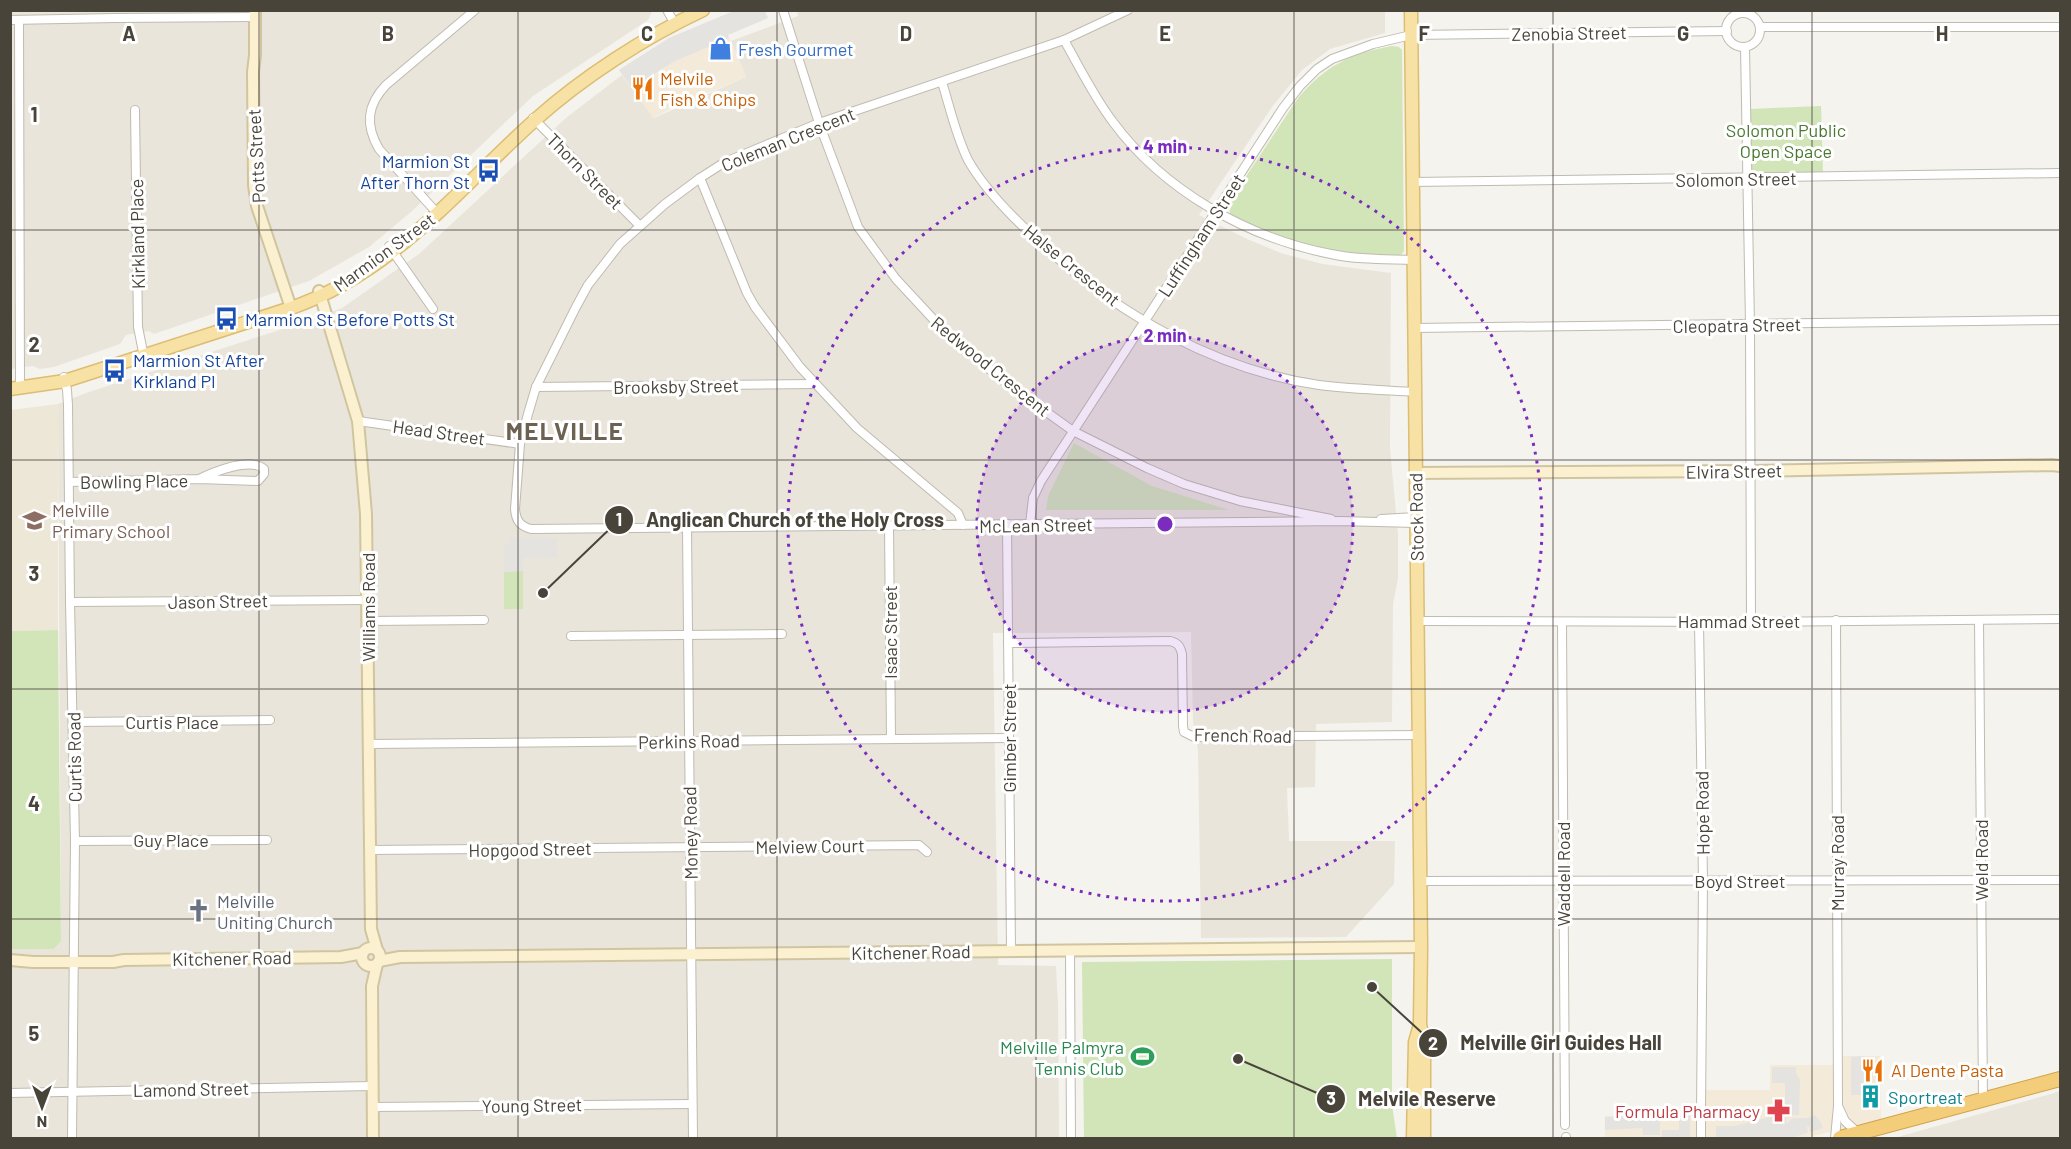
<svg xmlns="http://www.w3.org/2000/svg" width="2071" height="1149" font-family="Barlow,sans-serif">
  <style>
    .residential { fill: #e9e5db }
    .commercial { fill: #f4eada }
    .education { fill: #ede7d8 }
    .green { fill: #d1e5b9 }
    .parking { fill: #e4e3e0 }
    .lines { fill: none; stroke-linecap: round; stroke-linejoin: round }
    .street-casing { stroke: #c0bbb0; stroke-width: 10 }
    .secondary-casing { stroke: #d1c5a0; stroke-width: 14 }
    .primary-casing { stroke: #dbbe74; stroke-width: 15 }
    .highway-casing { stroke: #d2a24a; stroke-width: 16 }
    .street { stroke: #fff; stroke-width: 8 }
    .secondary { stroke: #fbf1d1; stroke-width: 10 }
    .primary { stroke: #f7e1a4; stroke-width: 12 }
    .highway { stroke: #f3cd7a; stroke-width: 14 }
    .grid { fill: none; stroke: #49443a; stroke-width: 1.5; stroke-opacity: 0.55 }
    .ring { fill: none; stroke: #7b2cbf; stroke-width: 3; stroke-dasharray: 3 6 }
    .labels { text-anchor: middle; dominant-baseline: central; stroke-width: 6; stroke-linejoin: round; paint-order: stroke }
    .street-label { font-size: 18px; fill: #49443a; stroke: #fff }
    .shop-label { font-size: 18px; fill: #366cbe; stroke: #fff; text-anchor: start }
    .food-label { font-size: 18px; fill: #c56008; stroke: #fff; text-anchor: start }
    .park-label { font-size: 18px; fill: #4b7831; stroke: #fff }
    .transit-label { font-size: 18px; fill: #164399; stroke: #fff; text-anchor: start }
    .education-label { font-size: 18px; fill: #785e54; stroke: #fff; text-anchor: start }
    .worship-label { font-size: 18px; fill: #5b616d; stroke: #fff; text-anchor: start }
    .leisure-label { font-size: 18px; fill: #27864d; stroke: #fff; text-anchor: end }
    .culture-label { font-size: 18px; fill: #0d838f; stroke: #fff; text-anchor: start }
    .health-label { font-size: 18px; fill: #be3a42; stroke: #fff; text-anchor: end }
    .district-label { font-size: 24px; font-weight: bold; letter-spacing: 1.5px; fill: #6b6252; stroke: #fff }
    .grid-label { font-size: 20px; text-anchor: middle; font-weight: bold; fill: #49443a; stroke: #fff; stroke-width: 6; stroke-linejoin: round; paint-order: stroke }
    .centre { fill: #7b2cbf; stroke: #fff; stroke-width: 3 }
    .ring-label { font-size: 18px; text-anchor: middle; font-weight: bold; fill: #7b2cbf; stroke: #fff; stroke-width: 6; stroke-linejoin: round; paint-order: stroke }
    .leader { fill: none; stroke: #49443a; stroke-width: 2 }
    .callout-dot { fill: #49443a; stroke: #fff; stroke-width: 2 }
    .mark-label { font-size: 18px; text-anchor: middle; font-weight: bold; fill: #fff }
    .callout-label { font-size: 20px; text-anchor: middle; font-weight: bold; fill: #49443a; stroke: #fff; stroke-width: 6; stroke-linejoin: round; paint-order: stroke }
  </style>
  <rect width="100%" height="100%" fill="#f5f3ed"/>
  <!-- residential -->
  <g class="residential">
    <polygon points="10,11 652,11 648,20 533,96 411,212 369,247 309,281 154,334 149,331 126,335 120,344 54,367 40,369 33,366 11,369"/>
    <polygon points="797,11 1385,11 1385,33 1330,49 1302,70 1272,107 1199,215 1247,239 1281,253 1322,264 1391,273 1390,449 1398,534 1398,579 1393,604 1392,722 1316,724 1315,787 1287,788 1289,841 1395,841 1394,884 1346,937 1201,938 1198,751 1193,722 1191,632 993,633 998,965 1056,966 1058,1005 1059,1138 11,1138 10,949 54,949 61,941 58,404 86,393 307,321 342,308 419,254 567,117 622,75 654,118 746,77 731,41 798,16"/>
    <polygon points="2060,1091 2060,1138 1894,1138 2051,1094"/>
  </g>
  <!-- commercial -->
  <g class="commercial">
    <polygon points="720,17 746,77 674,107 653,118 619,70 669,38"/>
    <polygon points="1842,1056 1880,1056 1881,1119 1805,1138 1605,1138 1605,1116 1705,1115 1705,1090 1770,1090 1770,1065 1842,1065"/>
  </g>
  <!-- education -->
  <polygon class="education" points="58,404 58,630 11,631 10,410"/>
  <!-- green -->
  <g class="green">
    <path d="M1392,46L1399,47L1402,50L1404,251L1400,256C1340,255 1284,243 1230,214L1229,202L1298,98C1325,66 1351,53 1392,46Z"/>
    <polygon points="1821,106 1823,174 1754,174 1750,168 1749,109"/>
    <polygon points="1074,443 1152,486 1229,510 1046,510 1048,496"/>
    <polygon points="523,571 523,609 504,609 504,572"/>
    <polygon points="58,630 61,941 54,949 11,949 11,631"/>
    <polygon points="1392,959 1392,1105 1397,1138 1084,1138 1082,962"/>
  </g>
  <!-- parking -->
  <g class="parking">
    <polygon points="736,10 765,11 768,18 728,35 729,38 673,62 632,88 619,70 669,38"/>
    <polygon points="509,538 557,538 557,558 523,558 523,571 504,572 504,545 510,545"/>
    <polygon points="1864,1056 1865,1095 1851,1095 1851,1057"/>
    <polygon points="1772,1067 1796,1067 1796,1073 1800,1080 1799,1115 1785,1115 1785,1083 1772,1083"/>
    <polygon points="1679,1115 1690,1115 1690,1138 1662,1138 1662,1130 1679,1130"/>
    <polygon points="1815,1115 1820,1121 1823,1128 1810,1132 1809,1126 1807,1126 1808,1133 1790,1138 1716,1138 1716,1126 1735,1126 1769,1117 1786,1117 1787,1124 1792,1118 1808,1118"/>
    <polygon points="1660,1116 1660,1135 1643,1135 1642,1128 1605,1130 1605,1117"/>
  </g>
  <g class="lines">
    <defs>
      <g id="street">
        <polyline points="667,10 675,24"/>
        <polyline points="783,10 819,123 858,227 896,279 948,335 1006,383 1073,431 1147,468 1184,484 1240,501 1331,519"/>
        <path d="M1128,10L1064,40L819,123L725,162L700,178L665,204L620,244L588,285L576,307L536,387L528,414L520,444L515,509C516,521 520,526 531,529L1340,521L1416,523"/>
        <circle cx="1743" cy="30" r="17"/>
        <polyline points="10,20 115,18 255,17"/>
        <polyline points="19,20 20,388"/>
        <polyline points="1760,27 2060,27"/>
        <path d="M1064,40C1080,68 1094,97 1113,122C1164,191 1248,238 1331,254C1358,260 1386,259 1413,260"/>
        <polyline points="1745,47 1750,325 1751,622"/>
        <path d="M942,82C950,108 956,136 968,160C986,192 1016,221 1043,245C1118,315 1217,370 1319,385C1351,389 1383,390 1415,392"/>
        <polyline points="135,110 138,327 144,357"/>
        <polyline points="533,118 640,226"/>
        <polyline points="700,178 747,293 755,307 800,367 857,428 958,513 963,525"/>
        <polyline points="1412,182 2060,173"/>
        <path d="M438,214L379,149C365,125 367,105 386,85L475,10"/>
        <polyline points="389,246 433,309"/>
        <polyline points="1414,328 2060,320"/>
        <polyline points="64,377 67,390 68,405 70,602 75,841 72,1138"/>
        <polyline points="536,387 815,384"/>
        <polyline points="358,421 520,444"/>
        <path d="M69,482L199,479L258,481L264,474V469C250,457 214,472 199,479"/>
        <polyline points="1381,519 1416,517"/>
        <polyline points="1007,524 1011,951"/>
        <polyline points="1030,524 1033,498 1041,481 1283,108 1300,86 1317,69 1332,59 1373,44 1411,35 1727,31"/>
        <polyline points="889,526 891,739"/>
        <polyline points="687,528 693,1138"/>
        <polyline points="70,602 367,600"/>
        <polyline points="1979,620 1983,1100"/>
        <polyline points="368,621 484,620"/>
        <polyline points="1417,621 1751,622 2060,619"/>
        <polyline points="1562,622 1565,1125"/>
        <polyline points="1699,622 1703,881 1701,1112"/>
        <polyline points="571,636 782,634"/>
        <path d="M1008,643L1170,641C1178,643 1180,646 1182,654L1183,726L1184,732L1194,737L1419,735"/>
        <polyline points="74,722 270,720"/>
        <polyline points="369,744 1009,738"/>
        <polyline points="75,841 267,840"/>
        <polyline points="370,850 919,845 927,852"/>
        <polyline points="1420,881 2060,880"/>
        <polyline points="1070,951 1071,1138"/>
        <polyline points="10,1093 372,1086"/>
        <polyline points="373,1107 692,1104"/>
        <polyline points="1839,1108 1845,1121 1858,1133"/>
        <polyline points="1701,1121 1701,1138"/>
        <polyline points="1566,1137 1566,1138"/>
        <polyline points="1835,1138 1838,1106 1836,620"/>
      </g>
      <g id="secondary">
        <polyline points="255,10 255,55 253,72 254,185 257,206 291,308"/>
        <polyline points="319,291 358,421 366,514 371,929 377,950"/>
        <polyline points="1415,473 1751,471 2052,465 2060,466"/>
        <circle cx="371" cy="957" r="9"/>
        <polyline points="10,960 33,962 113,962 124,960 341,957 363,953"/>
        <polyline points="379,961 400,957 1421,947"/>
        <polyline points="373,1138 372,986 377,964"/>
      </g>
      <g id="primary">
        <polyline points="1411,10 1421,947 1420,1024 1424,1043 1424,1138"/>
        <path d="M10,389L65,381L291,308C394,272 457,190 535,120C583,77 645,37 703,10"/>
        <polyline points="1413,1138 1415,1042 1419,1028"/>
      </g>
      <polyline id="highway" points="1840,1138 2060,1079"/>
    </defs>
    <!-- street casing -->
    <use href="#street" class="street-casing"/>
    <!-- secondary casing -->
    <use href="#secondary" class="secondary-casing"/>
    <!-- primary casing -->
    <use href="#primary" class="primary-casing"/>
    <!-- highway casing -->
    <use href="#highway" class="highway-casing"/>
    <!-- street -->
    <use href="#street" class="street"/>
    <!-- secondary -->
    <use href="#secondary" class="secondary"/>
    <!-- primary -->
    <use href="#primary" class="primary"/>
    <!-- highway -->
    <use href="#highway" class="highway"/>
  </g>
  <!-- grid -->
  <path class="grid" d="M259,10V1138M518,10V1138M777,10V1138M1036,10V1138M1294,10V1138M1553,10V1138M1812,10V1138M10,230H2060M10,460H2060M10,689H2060M10,919H2060"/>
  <!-- distance rings -->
  <circle cx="1165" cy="524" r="188" fill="#7b2cbf" fill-opacity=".12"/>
  <g class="ring">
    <circle cx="1165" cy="524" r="188"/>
    <circle cx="1165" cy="524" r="377"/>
  </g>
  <!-- icons -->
  <defs>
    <symbol id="shop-bare" viewBox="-9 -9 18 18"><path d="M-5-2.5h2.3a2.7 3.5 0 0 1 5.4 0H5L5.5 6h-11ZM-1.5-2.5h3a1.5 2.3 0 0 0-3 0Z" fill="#3f7fe0" stroke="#fff" stroke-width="2.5" paint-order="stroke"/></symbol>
    <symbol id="restaurant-bare" viewBox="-9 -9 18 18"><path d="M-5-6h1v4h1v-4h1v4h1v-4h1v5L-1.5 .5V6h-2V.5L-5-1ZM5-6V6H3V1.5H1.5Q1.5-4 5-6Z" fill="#e8710a" stroke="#fff" stroke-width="2.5" paint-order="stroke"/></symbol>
    <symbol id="bus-bare" viewBox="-9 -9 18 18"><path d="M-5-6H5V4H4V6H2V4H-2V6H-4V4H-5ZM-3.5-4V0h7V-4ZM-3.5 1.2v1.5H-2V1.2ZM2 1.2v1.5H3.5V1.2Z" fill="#1a4fb4" stroke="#fff" stroke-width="2.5" paint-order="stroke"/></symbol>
    <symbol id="school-bare" viewBox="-9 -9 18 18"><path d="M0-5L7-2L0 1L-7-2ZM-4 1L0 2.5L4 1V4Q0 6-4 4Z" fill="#8d6e63" stroke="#fff" stroke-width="2.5" paint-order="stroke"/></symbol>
    <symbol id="church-bare" viewBox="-9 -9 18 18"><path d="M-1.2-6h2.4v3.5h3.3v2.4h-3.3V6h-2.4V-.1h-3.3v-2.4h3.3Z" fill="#6b7280" stroke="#fff" stroke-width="2.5" paint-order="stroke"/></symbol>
    <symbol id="stadium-bare" viewBox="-9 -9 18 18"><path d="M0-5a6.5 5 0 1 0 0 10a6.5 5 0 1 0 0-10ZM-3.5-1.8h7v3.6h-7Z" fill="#2e9e5b" stroke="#fff" stroke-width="2.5" paint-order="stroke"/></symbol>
    <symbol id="building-bare" viewBox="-9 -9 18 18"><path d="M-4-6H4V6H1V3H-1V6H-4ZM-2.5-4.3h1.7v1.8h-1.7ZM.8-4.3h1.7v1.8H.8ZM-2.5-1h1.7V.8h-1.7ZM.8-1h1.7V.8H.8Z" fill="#0f9aa8" stroke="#fff" stroke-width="2.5" paint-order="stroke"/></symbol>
    <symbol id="pharmacy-bare" viewBox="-9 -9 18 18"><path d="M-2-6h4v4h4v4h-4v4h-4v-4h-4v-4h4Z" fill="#e0444e" stroke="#fff" stroke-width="2.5" paint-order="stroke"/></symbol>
  </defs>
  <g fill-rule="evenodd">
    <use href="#shop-bare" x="704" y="32" width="33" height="33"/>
    <use href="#restaurant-bare" x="626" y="72" width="33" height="33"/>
    <use href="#bus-bare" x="472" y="154" width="33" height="33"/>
    <use href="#bus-bare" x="210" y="302" width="33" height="33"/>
    <use href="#bus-bare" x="98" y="354" width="33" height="33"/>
    <use href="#school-bare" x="18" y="504" width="33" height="33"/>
    <use href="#church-bare" x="182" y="894" width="33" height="33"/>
    <use href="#stadium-bare" x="1126" y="1040" width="33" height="33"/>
    <use href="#restaurant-bare" x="1856" y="1054" width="33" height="33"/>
    <use href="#building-bare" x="1854" y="1080" width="33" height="33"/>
    <use href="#pharmacy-bare" x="1762" y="1094" width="33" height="33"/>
  </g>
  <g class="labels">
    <!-- street labels -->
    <g class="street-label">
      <text transform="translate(1569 33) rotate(-1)">Zenobia Street</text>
      <text transform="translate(788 139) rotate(-22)">Coleman Crescent</text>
      <text transform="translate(256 156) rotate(-93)">Potts Street</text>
      <text transform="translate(585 171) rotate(45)">Thorn Street</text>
      <text transform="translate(1736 179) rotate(-1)">Solomon Street</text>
      <text transform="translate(137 234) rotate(-91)">Kirkland Place</text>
      <text transform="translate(1201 235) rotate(-57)">Luffingham Street</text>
      <text transform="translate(384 252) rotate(-36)">Marmion Street</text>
      <text transform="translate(1072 265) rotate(39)">Halse Crescent</text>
      <text transform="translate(1737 325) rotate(-1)">Cleopatra Street</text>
      <text transform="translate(991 366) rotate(39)">Redwood Crescent</text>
      <text transform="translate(676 386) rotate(-1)">Brooksby Street</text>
      <text transform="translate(439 432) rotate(8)">Head Street</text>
      <text transform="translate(1734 471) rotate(-1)">Elvira Street</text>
      <text transform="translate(134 481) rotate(-1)">Bowling Place</text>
      <text transform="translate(1416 517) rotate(-91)">Stock Road</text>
      <text transform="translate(1036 525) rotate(-1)">McLean Street</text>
      <text transform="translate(218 601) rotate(-1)">Jason Street</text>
      <text transform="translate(368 607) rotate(-90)">Williams Road</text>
      <text x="1739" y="621">Hammad Street</text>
      <text transform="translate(890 632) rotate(-90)">Isaac Street</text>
      <text x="172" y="722">Curtis Place</text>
      <text transform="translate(1243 735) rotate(1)">French Road</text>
      <text transform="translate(1009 738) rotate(-90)">Gimber Street</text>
      <text transform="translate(689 741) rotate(-1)">Perkins Road</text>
      <text transform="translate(74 757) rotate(-91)">Curtis Road</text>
      <text transform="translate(1702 813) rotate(-91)">Hope Road</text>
      <text transform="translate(690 833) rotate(-91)">Money Road</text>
      <text x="171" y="840">Guy Place</text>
      <text transform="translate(810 846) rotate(-1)">Melview Court</text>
      <text transform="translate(530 849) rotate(-1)">Hopgood Street</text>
      <text transform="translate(1981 860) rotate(-90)">Weld Road</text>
      <text transform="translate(1837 863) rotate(-90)">Murray Road</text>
      <text transform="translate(1563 874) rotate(-90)">Waddell Road</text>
      <text x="1740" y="881">Boyd Street</text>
      <text transform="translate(911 952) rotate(-1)">Kitchener Road</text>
      <text transform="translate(232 958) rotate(-1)">Kitchener Road</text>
      <text transform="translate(191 1089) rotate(-1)">Lamond Street</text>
      <text transform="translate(532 1105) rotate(-1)">Young Street</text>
    </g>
    <!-- shop labels -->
    <g class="shop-label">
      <text x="738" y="49">Fresh Gourmet</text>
    </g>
    <!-- food labels -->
    <g class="food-label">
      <text x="660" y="78">Melvile<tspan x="660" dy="21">Fish &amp; Chips</tspan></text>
      <text x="1891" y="1070">Al Dente Pasta</text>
    </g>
    <!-- park labels -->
    <g class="park-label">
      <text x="1786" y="130">Solomon Public<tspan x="1786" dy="21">Open Space</tspan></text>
    </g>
    <!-- transit labels -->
    <g class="transit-label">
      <text x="470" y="161" text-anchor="end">Marmion St<tspan x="470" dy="21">After Thorn St</tspan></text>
      <text x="245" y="319">Marmion St Before Potts St</text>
      <text x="133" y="360">Marmion St After<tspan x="133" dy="21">Kirkland Pl</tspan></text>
    </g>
    <!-- education labels -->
    <g class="education-label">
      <text x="52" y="510">Melville<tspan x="52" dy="21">Primary School</tspan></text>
    </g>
    <!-- worship labels -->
    <g class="worship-label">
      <text x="217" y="901">Melville<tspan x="217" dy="21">Uniting Church</tspan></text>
    </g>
    <!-- leisure labels -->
    <g class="leisure-label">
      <text x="1124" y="1047">Melville Palmyra<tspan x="1124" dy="21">Tennis Club</tspan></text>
    </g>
    <!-- culture labels -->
    <g class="culture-label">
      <text x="1888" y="1097">Sportreat</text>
    </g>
    <!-- health labels -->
    <g class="health-label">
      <text x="1760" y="1111">Formula Pharmacy</text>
    </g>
    <!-- district labels -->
    <g class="district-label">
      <text x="565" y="430">MELVILLE</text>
    </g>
  </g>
  <g class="grid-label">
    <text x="129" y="41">A</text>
    <text x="388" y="41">B</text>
    <text x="647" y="41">C</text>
    <text x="906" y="41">D</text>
    <text x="1165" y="41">E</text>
    <text x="1424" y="41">F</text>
    <text x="1683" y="41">G</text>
    <text x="1942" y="41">H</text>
    <text x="34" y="122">1</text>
    <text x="34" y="352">2</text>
    <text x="34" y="581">3</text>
    <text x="34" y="811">4</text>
    <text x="34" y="1041">5</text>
  </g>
  <circle cx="1165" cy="524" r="9" class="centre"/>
  <g class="ring-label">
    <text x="1165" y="153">4 min</text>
    <text x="1165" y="342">2 min</text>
  </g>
  <!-- callouts -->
  <path class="leader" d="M543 593L619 520M1372 987L1433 1043M1238 1059L1331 1099"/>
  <g class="callout-dot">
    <circle cx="543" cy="593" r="6"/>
    <circle cx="1372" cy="987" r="6"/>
    <circle cx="1238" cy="1059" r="6"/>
    <circle cx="619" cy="520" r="15"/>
    <circle cx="1433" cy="1043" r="15"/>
    <circle cx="1331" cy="1099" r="15"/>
  </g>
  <g class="mark-label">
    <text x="619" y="526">1</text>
    <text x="1433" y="1050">2</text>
    <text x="1331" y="1105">3</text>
  </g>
  <g class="callout-label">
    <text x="795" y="527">Anglican Church of the Holy Cross</text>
    <text x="1561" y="1050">Melville Girl Guides Hall</text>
    <text x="1427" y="1106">Melvile Reserve</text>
  </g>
  <!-- border -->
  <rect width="2071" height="1149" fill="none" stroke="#49443a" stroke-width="24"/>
  <!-- north arrow -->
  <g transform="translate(42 1107) rotate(180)" stroke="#ffffff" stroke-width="4.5" paint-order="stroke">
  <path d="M0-4.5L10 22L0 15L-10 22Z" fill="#49443a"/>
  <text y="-9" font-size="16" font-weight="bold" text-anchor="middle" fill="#49443a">N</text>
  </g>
</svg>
